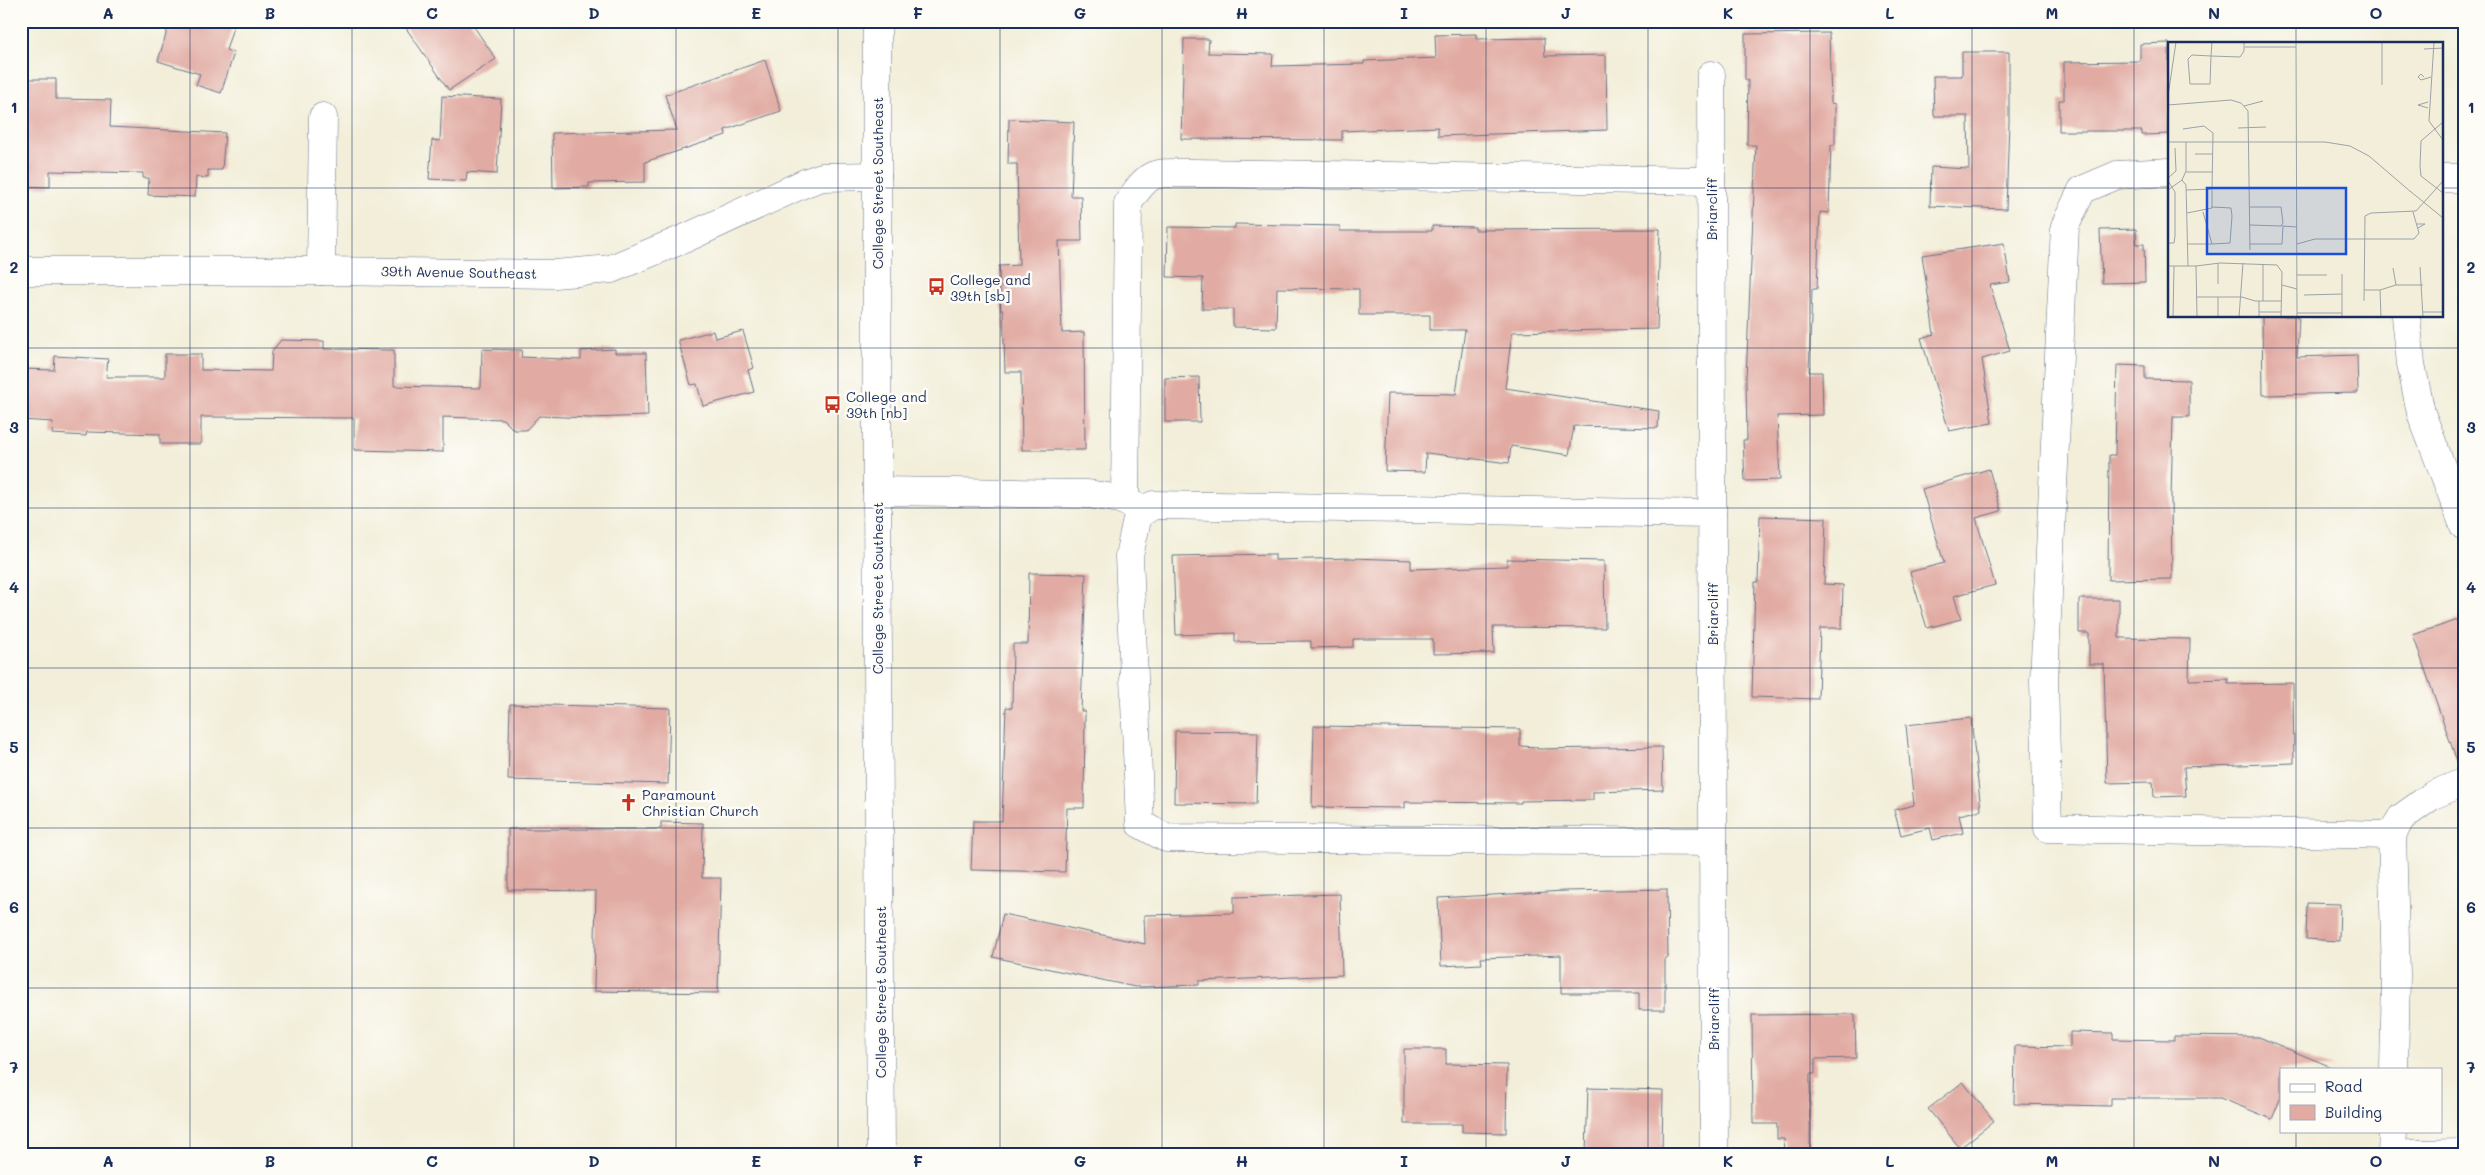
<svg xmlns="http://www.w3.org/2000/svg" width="2485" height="1175" font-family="Mali,sans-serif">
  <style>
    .building { fill: #e1aba3 }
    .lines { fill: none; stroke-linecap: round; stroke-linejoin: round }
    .lane-casing { stroke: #667289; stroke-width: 18 }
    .street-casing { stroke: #667289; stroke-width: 29 }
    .primary-casing { stroke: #667289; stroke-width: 29 }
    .lane { stroke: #fff; stroke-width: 16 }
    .street { stroke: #fff; stroke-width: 28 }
    .primary { stroke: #fff; stroke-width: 28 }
    .grid { fill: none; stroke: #1b2f5e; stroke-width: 1; stroke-opacity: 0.55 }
    .labels { text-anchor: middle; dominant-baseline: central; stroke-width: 5; stroke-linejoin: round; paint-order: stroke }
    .street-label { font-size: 14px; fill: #1b2f5e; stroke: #fdfcf7 }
    .poi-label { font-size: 14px; fill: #1b2f5e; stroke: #fdfcf7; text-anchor: start }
    .inset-road { fill: none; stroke: #9ca2a8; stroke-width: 1 }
    .view { fill: #1d4ed8; fill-opacity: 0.15; stroke: #1d4ed8; stroke-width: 2.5 }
    .inset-edge { fill: none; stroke: #1b2f5e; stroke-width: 2.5 }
    .neatline { fill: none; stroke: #1b2f5e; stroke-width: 2 }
    .grid-label { font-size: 16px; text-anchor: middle; font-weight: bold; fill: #1b2f5e }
  </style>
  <rect width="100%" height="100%" fill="#fdfcf7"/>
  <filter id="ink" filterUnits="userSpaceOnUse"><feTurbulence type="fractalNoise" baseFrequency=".02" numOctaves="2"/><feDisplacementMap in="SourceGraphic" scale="10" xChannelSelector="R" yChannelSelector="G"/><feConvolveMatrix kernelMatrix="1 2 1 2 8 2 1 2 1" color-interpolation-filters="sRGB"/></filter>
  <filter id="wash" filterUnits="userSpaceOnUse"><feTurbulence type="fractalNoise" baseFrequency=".0096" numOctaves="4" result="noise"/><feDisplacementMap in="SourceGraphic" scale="20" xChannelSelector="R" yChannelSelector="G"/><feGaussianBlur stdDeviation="1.12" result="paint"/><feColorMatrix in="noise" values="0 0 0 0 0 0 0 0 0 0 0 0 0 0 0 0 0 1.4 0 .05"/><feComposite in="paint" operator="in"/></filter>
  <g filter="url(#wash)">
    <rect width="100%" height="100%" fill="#f2eed9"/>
    <g id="blocks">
      <!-- building -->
      <g class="building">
        <polygon points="170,21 235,21 226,50 234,53 221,93 196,85 200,74 158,61"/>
        <polygon points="401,21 470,21 496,59 449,90"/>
        <polygon points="1829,33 1831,103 1835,104 1835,145 1831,145 1829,213 1820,212 1817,289 1812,289 1809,372 1822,372 1823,415 1777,416 1780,480 1745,481 1743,440 1747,440 1746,379 1756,145 1747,145 1748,80 1745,80 1745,34"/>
        <polygon points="1476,34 1476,39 1544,38 1545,56 1606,55 1607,130 1438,136 1438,127 1342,131 1342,140 1181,139 1184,39 1209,39 1208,53 1273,54 1272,66 1364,64 1364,61 1436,58 1435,35"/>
        <polygon points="2169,43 2169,134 2142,135 2142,131 2059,131 2059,100 2064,100 2064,62 2140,61 2140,44"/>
        <polygon points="1962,52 2009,52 2009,122 2006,209 1930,206 1931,167 1969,169 1968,116 1934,116 1933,76 1962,76"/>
        <polygon points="765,60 781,111 725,130 726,135 645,162 645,182 589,183 589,187 553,188 552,133 677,130 665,95"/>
        <polygon points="24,79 56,79 56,99 111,100 110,127 225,133 222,170 208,170 208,178 196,177 195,197 148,195 149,178 143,178 143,173 50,171 50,187 21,186 21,99 24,99"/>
        <polygon points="442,96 501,99 497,174 467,172 466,181 429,179 432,140 440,141"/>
        <polygon points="1009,119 1074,122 1071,196 1081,196 1082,241 1059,241 1062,333 1084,332 1085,450 1022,450 1021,372 1005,372 1003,310 1001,310 999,266 1019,265 1017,164 1008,164"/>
        <polygon points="1235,224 1340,226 1340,231 1432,231 1432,226 1475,227 1475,230 1660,229 1657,329 1512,332 1505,388 1659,411 1658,428 1574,426 1569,455 1511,446 1509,463 1426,453 1425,472 1385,471 1388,393 1456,394 1465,330 1430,330 1430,315 1359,315 1359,289 1277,288 1276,328 1233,327 1233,309 1202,309 1203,278 1167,277 1168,227 1235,228"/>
        <polygon points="2136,229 2137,244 2144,244 2145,282 2102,283 2100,230"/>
        <polygon points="2004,243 2010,282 1990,285 2010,351 1982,359 1992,423 1949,431 1921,338 1934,334 1922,255"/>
        <polygon points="2262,316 2299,316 2297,357 2357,355 2358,393 2263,395"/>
        <polygon points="713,331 715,338 743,331 754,368 748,370 754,392 703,406 697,384 691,385 678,340"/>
        <polygon points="281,340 324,341 324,349 394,350 394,386 481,388 482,349 522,350 521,357 581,360 581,351 615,349 615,353 646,353 648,416 590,418 539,416 526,430 514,430 503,419 443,417 443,452 354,450 354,418 201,417 201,444 160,444 160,434 87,432 86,436 52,434 53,422 21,420 21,369 54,370 55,356 108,359 106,377 165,377 165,354 201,354 201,370 271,371 272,351"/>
        <polygon points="2117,365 2145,366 2145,379 2189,380 2189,417 2173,417 2171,499 2172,579 2108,580 2109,455 2115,455"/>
        <polygon points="1199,377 1200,422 1165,422 1165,378"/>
        <polygon points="1989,469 2001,511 1976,518 1995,585 1954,596 1961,619 1927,628 1910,572 1944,563 1922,489"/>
        <polygon points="1760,516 1826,518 1824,584 1843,585 1842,628 1820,628 1818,699 1752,697 1755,582 1758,582"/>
        <polygon points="1275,554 1275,560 1351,558 1411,560 1411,569 1507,566 1507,559 1604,561 1605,628 1493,627 1494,653 1433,654 1433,639 1353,639 1353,647 1311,648 1311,641 1235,642 1235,633 1176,635 1173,556"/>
        <polygon points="1029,573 1086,574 1081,711 1085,711 1084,808 1067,808 1065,872 971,870 973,821 1002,821 1006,707 1012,708 1013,644 1028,644"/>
        <polygon points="2079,599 2119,599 2119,638 2190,639 2189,680 2228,679 2228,684 2293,683 2294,763 2184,767 2186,796 2154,797 2153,782 2107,783 2104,664 2089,664 2089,633 2079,633"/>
        <polygon points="2464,618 2464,767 2459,767 2413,635"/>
        <polygon points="510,704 670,708 668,784 508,780"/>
        <polygon points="1971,718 1981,810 1959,815 1963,833 1933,840 1930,828 1901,835 1894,810 1914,805 1906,725"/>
        <polygon points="1314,726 1520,729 1520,746 1537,747 1537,749 1662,747 1663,790 1593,792 1593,800 1521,801 1521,803 1405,802 1405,808 1312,807"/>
        <polygon points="1175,731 1258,732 1256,804 1174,803"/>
        <polygon points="661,822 703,823 702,878 721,878 718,993 594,991 596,891 508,890 508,829 661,829"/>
        <polygon points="1667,889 1668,958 1665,958 1665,1010 1639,1010 1639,993 1561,993 1561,955 1481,958 1482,964 1441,966 1438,898 1565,891"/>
        <polygon points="1340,894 1342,975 1199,981 1199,985 1135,987 993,957 1003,914 1145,944 1144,915 1234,913 1234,897"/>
        <polygon points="2307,903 2340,904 2339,941 2306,939"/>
        <polygon points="1855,1014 1856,1058 1815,1059 1815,1074 1810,1074 1810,1154 1785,1154 1784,1139 1777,1139 1777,1124 1753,1124 1752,1015"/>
        <polygon points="2070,1032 2113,1033 2113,1039 2174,1040 2174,1036 2259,1037 2334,1068 2281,1069 2281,1097 2272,1119 2220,1098 2111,1098 2111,1106 2014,1104 2015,1046 2070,1047"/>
        <polygon points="1404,1049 1446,1049 1446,1064 1507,1065 1506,1133 1462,1132 1462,1124 1404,1124"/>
        <polygon points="1963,1082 1994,1121 1960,1148 1928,1109"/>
        <polygon points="1588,1088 1663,1090 1662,1154 1586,1154"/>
      </g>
    </g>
  </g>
  <g filter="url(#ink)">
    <use href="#blocks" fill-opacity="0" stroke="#667289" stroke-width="1"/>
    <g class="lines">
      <defs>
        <polyline id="lane" points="2445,478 2464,472"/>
        <g id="street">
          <polyline points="1711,75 1714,1154"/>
          <polyline points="2169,172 2117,175 2082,190 2065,226 2044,681 2048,828 2392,835"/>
          <polyline points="2441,178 2464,178"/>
          <polyline points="21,271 321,271 555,274 611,269 686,238 805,183 822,177 877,176"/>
          <polyline points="321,271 323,117"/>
          <polyline points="2406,316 2411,364 2421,413 2464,526"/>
          <polyline points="877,491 1088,494 1120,499 1141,509"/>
          <path d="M1125,501L1128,203C1151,169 1153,173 1193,173L1711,181"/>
          <polyline points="1712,514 1153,505 1138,515 1129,556 1140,824 1166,838 1713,842"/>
          <polyline points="2394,1069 2396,975 2392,835 2401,818 2433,795 2464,782"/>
          <polyline points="2392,1154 2393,1131"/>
          <polyline points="2410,1154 2464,1153"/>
        </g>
        <polyline id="primary" points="877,21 877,491 881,1154"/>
      </defs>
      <!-- lane casing -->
      <use href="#lane" class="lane-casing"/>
      <!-- street casing -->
      <use href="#street" class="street-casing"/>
      <!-- primary casing -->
      <use href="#primary" class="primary-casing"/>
      <!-- lane -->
      <use href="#lane" class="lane"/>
      <!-- street -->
      <use href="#street" class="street"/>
      <!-- primary -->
      <use href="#primary" class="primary"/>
    </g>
  </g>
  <!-- grid -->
  <path class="grid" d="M190,21V1154M352,21V1154M514,21V1154M676,21V1154M838,21V1154M1000,21V1154M1162,21V1154M1324,21V1154M1486,21V1154M1648,21V1154M1810,21V1154M1972,21V1154M2134,21V1154M2296,21V44M21,188H2169M2441,188H2464M2296,316V1069M21,348H2464M21,508H2464M21,668H2464M21,828H2464M21,988H2464M2296,1131V1154"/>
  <!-- icons -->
  <defs>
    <symbol id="bus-bare" viewBox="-9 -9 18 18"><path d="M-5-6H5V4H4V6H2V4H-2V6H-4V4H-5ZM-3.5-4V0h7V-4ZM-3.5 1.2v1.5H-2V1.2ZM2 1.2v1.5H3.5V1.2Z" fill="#c8321e" stroke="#fdfcf7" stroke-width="2.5" paint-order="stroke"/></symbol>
    <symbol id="church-bare" viewBox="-9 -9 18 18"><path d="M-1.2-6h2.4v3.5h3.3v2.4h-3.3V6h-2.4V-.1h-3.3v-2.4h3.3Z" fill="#c8321e" stroke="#fdfcf7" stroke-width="2.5" paint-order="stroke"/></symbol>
  </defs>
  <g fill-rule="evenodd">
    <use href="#bus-bare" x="924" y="274" width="25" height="25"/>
    <use href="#bus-bare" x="820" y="392" width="25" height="25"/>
    <use href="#church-bare" x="616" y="790" width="25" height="25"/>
  </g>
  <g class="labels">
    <!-- street labels -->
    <g class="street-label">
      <text transform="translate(877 183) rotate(-90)">College Street Southeast</text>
      <text transform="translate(1711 209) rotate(-90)">Briarcliff</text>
      <text transform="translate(459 272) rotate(1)">39th Avenue Southeast</text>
      <text transform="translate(877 588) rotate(-90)">College Street Southeast</text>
      <text transform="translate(1712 614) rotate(-90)">Briarcliff</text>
      <text transform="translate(880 992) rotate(-90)">College Street Southeast</text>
      <text transform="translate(1713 1019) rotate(-90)">Briarcliff</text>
    </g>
    <!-- poi labels -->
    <g class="poi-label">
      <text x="950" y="279">College and<tspan x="950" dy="16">39th [sb]</tspan></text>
      <text x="846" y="396">College and<tspan x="846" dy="16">39th [nb]</tspan></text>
      <text x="642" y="794">Paramount<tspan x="642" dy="16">Christian Church</tspan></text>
    </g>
  </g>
  <!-- overview -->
  <g transform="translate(2168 42)">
    <rect width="275" height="275" fill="#f2eed9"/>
    <path class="inset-road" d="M44,0L43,14L72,15L76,9V0M128,0L129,275M214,0V43M266,0L261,79L275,98M77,5H128M256,7L275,6M24,13L43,14L42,42H22L20,17ZM256,35L253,32L250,35L253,38L263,35M0,54L8,0M0,63L63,58L73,61L80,69L82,208M76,64L95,59M260,66L250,63L260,60M275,80L253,99L252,124L253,134L275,151M70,86L98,85M15,87L36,84L45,91L44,147L18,148M0,100H157L182,104L201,114L243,150M18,100V129L14,138L18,143L20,224M27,112H45M18,130H44M0,136L8,129L7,106M0,139L7,150V194L6,201H0M0,148L14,138M242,149L275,176M82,165H113L115,181L113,184L82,183M19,171L44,166V148M249,182H257L250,186M114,184L129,185M19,202H44L35,170M44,202L62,201L64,174L63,166L44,165M82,202H114L115,184M129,202L147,197H246L251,191L245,170M0,224H28M252,225L255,275M225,226L228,243M129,233H159M50,242V221M114,243L129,247M196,248H212L228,243H255M212,248L213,275M136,253L174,252M29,255H74L87,259H113M91,259V275M95,259V222M196,259L197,174L203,171L248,169L275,139M91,270H113M255,270H275M129,271H174M5,275L6,224M29,275L28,224L52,221L109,223L114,230L113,275M50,275V255M71,275L75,221M174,275V232"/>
    <path class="view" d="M39,146H178V212H39Z"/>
    <rect width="275" height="275" class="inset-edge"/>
  </g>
  <!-- margin -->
  <rect width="2485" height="1175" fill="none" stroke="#fdfcf7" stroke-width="55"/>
  <!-- legend -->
  <rect x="2280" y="1068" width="162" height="65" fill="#fdfcf7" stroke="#a3aaba"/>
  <rect x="2290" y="1084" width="25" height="8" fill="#ffffff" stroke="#a3aaba"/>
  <text x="2325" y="1092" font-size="15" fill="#1b2f5e">Road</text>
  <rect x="2290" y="1105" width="25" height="15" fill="#e1aba3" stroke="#a3aaba"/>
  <text x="2325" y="1118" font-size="15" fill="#1b2f5e">Building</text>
  <rect x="28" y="28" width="2430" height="1120" class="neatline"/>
  <g class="grid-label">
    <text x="108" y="19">A</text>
    <text x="270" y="19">B</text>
    <text x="432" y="19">C</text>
    <text x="594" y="19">D</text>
    <text x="756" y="19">E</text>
    <text x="918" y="19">F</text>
    <text x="1080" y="19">G</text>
    <text x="1242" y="19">H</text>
    <text x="1404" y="19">I</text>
    <text x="1566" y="19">J</text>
    <text x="1728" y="19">K</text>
    <text x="1890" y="19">L</text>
    <text x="2052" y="19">M</text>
    <text x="2214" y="19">N</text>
    <text x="2376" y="19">O</text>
    <text x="14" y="113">1</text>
    <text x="2471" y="113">1</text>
    <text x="14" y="273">2</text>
    <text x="2471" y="273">2</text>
    <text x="14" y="433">3</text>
    <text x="2471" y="433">3</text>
    <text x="14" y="593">4</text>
    <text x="2471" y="593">4</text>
    <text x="14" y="753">5</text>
    <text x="2471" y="753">5</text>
    <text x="14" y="913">6</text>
    <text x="2471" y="913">6</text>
    <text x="14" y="1073">7</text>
    <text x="2471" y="1073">7</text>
    <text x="108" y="1167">A</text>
    <text x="270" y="1167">B</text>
    <text x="432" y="1167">C</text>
    <text x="594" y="1167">D</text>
    <text x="756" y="1167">E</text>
    <text x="918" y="1167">F</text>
    <text x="1080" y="1167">G</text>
    <text x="1242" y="1167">H</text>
    <text x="1404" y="1167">I</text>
    <text x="1566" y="1167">J</text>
    <text x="1728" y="1167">K</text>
    <text x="1890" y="1167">L</text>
    <text x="2052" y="1167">M</text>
    <text x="2214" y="1167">N</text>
    <text x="2376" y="1167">O</text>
  </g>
</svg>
